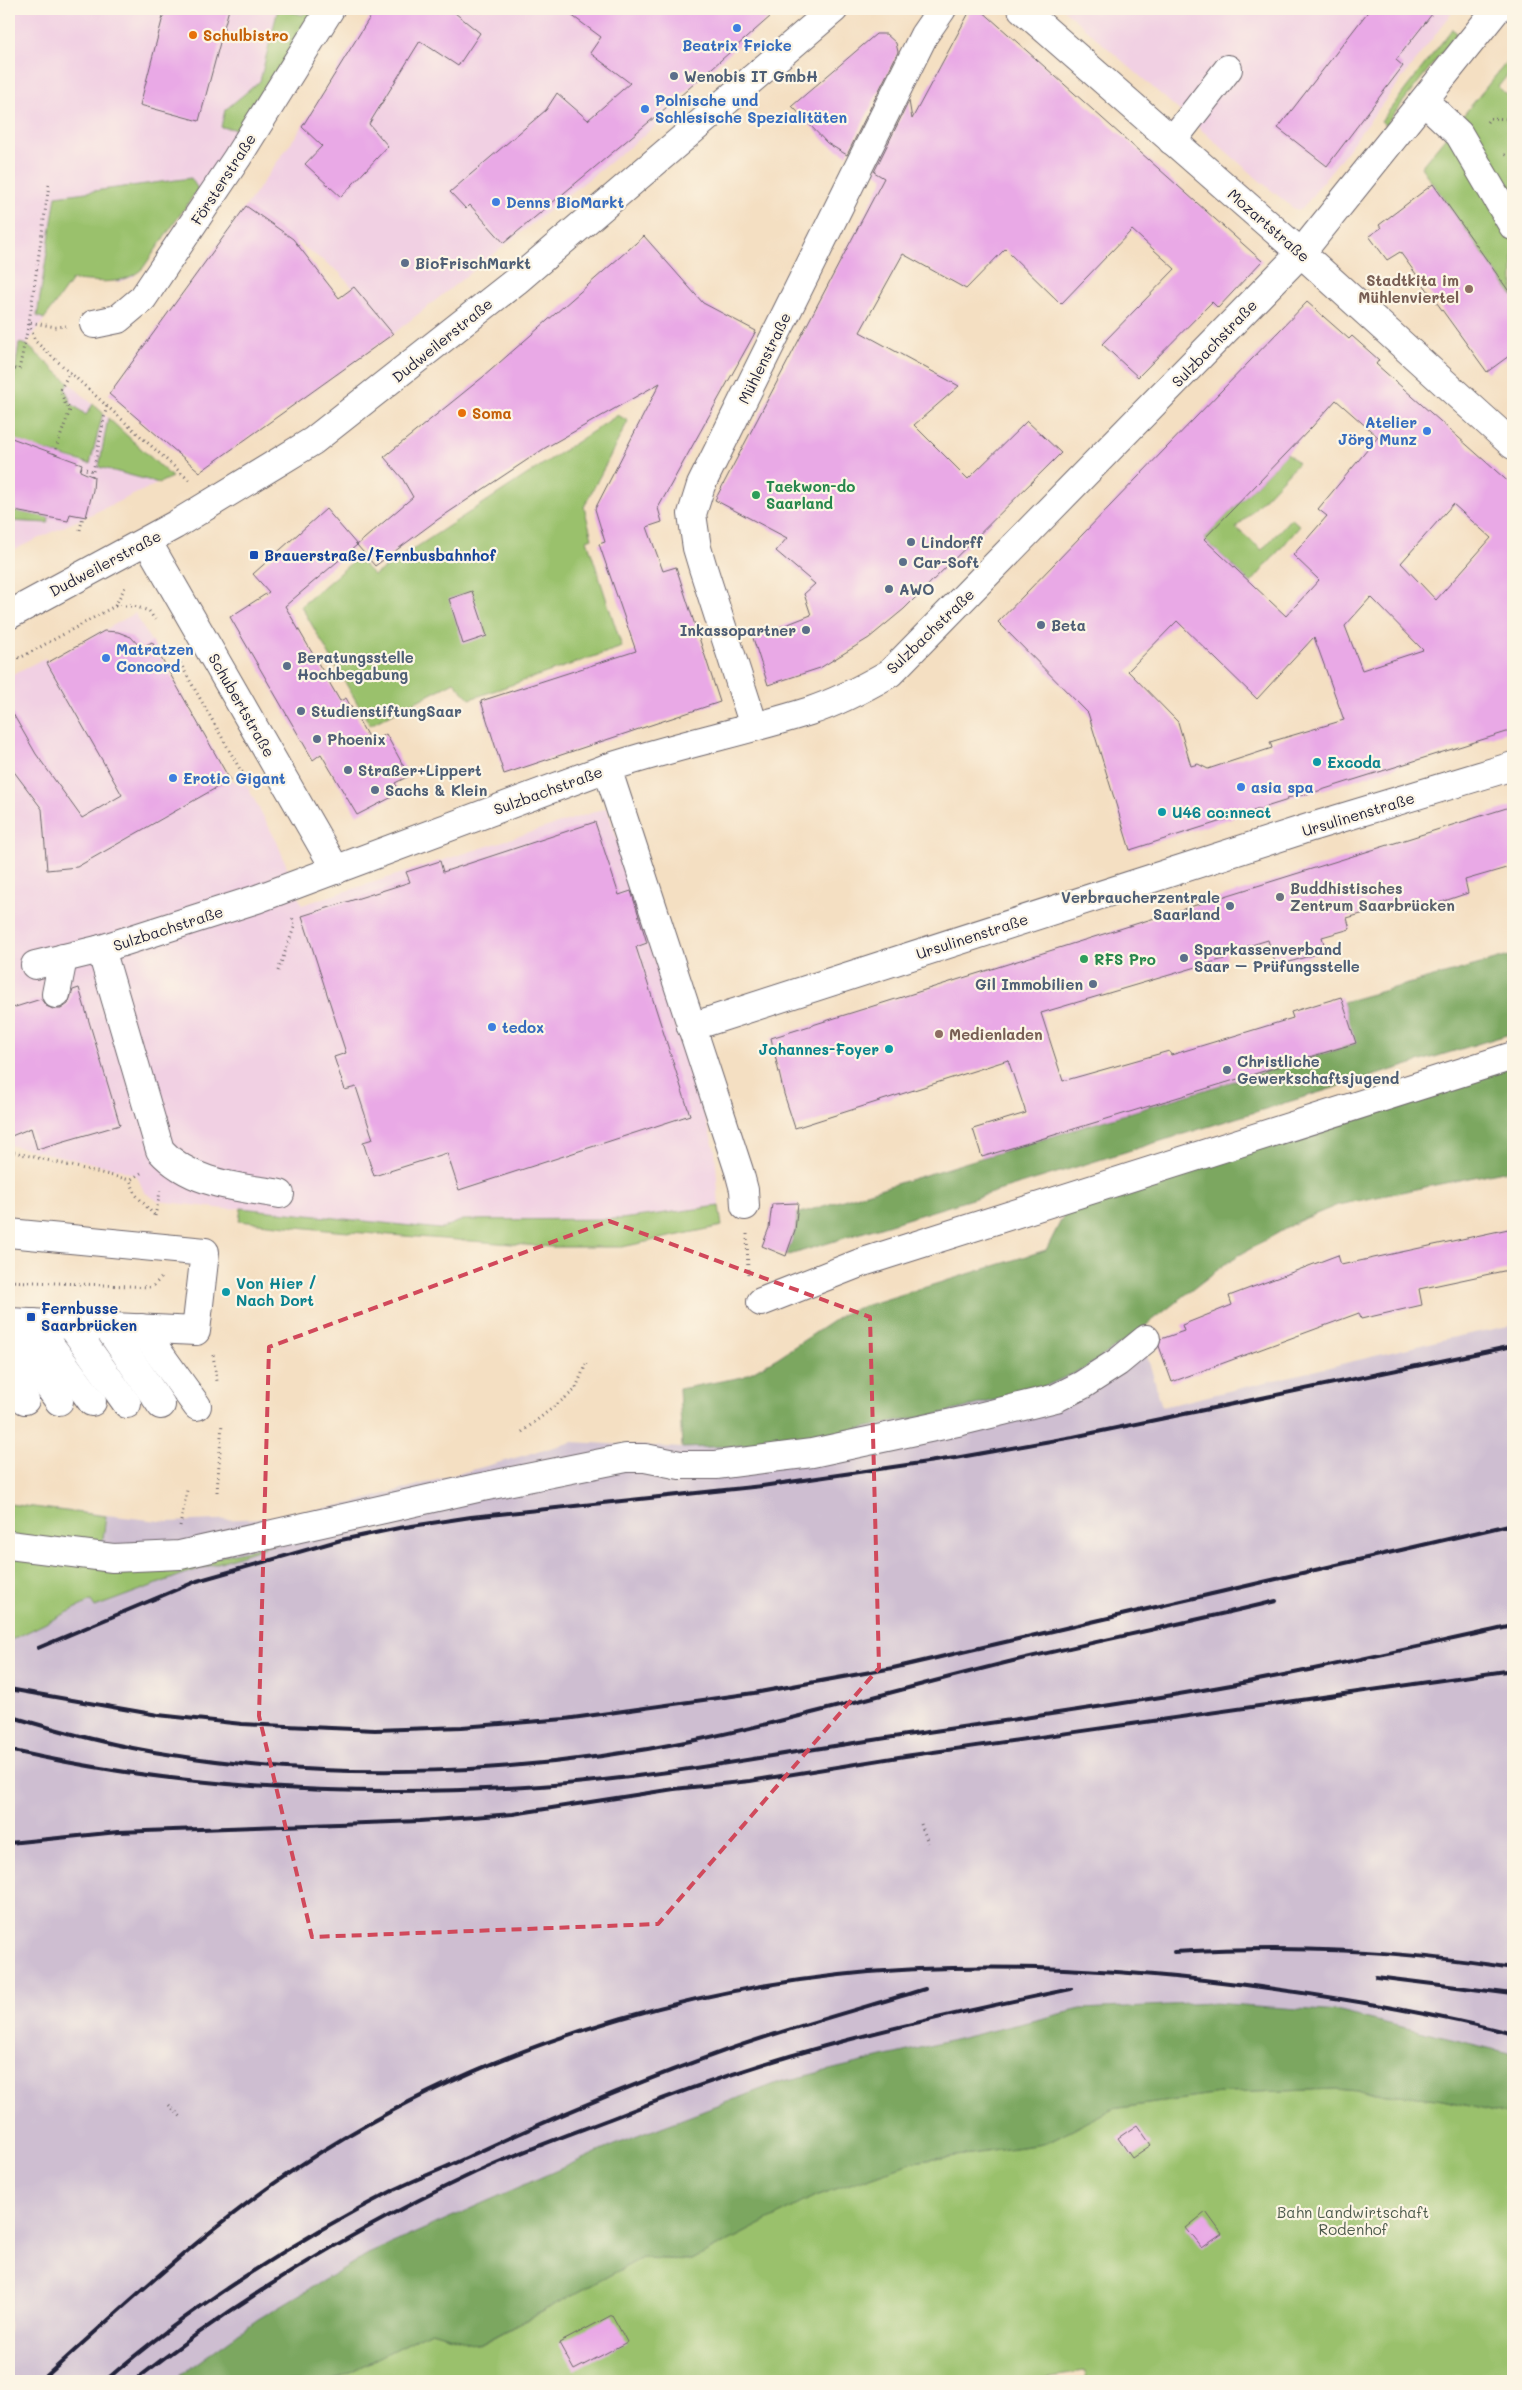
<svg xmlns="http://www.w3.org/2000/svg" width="1522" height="2390" font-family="Mali,sans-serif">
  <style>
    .built { fill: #f1d0e3 }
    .industrial { fill: #cebed1 }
    .green { fill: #9ac16c; stroke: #5e7254 }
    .forest { fill: #7ba760; stroke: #4e644e }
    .building { fill: #e9a9e6; fill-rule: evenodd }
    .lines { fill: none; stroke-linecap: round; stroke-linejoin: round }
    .minor-casing { stroke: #6c646a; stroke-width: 30 }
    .major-casing { stroke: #6c646a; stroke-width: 30 }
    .path { stroke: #6c646a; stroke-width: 3; stroke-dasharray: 1 4; stroke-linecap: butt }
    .minor { stroke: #fff; stroke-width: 28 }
    .major { stroke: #fff; stroke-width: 28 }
    .rail { stroke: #22223b; stroke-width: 4 }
    .marked { fill: none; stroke: #d1495b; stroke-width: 4; stroke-dasharray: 10 6; stroke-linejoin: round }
    .shop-dot { fill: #3f7fe0; stroke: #fcf5e5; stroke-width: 2 }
    .food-dot { fill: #e8710a; stroke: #fcf5e5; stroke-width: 2 }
    .service-dot { fill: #5c6f8a; stroke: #fcf5e5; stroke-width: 2 }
    .education-dot { fill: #8d6e63; stroke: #fcf5e5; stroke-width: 2 }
    .leisure-dot { fill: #2e9e5b; stroke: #fcf5e5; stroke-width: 2 }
    .transit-dot { fill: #1a4fb4; stroke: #fcf5e5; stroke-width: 2 }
    .culture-dot { fill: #0f9aa8; stroke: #fcf5e5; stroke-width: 2 }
    .worship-dot { fill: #6b7280; stroke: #fcf5e5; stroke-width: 2 }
    .labels { text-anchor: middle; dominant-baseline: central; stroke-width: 4.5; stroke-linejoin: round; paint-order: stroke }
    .food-label { font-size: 15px; font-weight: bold; fill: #c56008; stroke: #fcf5e5; text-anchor: start }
    .shop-label { font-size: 15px; font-weight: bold; fill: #366cbe; stroke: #fcf5e5; text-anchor: start }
    .service-label { font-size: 15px; font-weight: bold; fill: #4e5e75; stroke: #fcf5e5; text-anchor: start }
    .street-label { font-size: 15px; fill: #22223b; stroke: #fcf5e5 }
    .education-label { font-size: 15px; font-weight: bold; fill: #785e54; stroke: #fcf5e5; text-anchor: end }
    .leisure-label { font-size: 15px; font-weight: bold; fill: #27864d; stroke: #fcf5e5; text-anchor: start }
    .transit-label { font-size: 15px; font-weight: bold; fill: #164399; stroke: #fcf5e5; text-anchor: start }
    .culture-label { font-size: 15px; font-weight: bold; fill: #0d838f; stroke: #fcf5e5; text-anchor: start }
    .worship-label { font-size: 15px; font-weight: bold; fill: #5b616d; stroke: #fcf5e5; text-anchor: start }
    .park-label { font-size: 15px; fill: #4c5a4c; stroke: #fcf5e5 }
  </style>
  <rect width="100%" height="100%" fill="#fcf5e5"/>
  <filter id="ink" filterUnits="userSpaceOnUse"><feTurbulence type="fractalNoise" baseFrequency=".02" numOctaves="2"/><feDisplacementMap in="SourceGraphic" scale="10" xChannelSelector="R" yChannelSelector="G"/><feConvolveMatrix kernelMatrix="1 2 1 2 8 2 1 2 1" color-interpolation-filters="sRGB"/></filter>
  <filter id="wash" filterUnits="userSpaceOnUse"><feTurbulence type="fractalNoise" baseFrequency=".0096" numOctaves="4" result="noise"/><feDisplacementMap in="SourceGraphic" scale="20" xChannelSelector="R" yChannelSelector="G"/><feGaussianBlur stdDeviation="1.12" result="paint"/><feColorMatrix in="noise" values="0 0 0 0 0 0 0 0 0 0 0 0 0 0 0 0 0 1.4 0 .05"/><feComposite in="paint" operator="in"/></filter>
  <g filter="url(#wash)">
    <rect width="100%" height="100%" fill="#f4dfc2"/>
    <!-- built -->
    <g class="built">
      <polygon points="9,9 319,9 241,130 143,268 133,277 120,282 72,280 27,344 172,477 9,552"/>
      <polygon points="375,9 563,9 686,102 393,334 339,272 246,206 302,127"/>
      <polygon points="1063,9 1455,9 1303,208 1298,210 1293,208 1260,181"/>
      <polygon points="135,613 230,780 247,786 277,842 302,905 607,808 715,1150 719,1206 621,1219 463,1220 440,1229 241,1208 225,1209 158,1201 144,1192 137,1176 119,1169 9,1145 9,676 45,658 48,662"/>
    </g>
    <!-- industrial -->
    <polygon class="industrial" points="1513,1325 1513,2054 1340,2012 1213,2003 1081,2009 780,2082 614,2145 368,2254 258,2319 172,2381 9,2381 9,1504 168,1522 266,1518 354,1503 572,1442 682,1448 733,1446 1140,1330 1162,1407 1450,1338"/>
    <!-- green -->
    <g class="green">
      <polygon points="278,9 303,15 307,9 319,9 241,130 221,127 225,110 260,81"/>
      <polygon points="1452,29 1457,33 1385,125 1381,121"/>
      <polygon points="1510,58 1513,61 1513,68 1498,87 1513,100 1513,297 1421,167"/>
      <path d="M191,178L198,189L143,268C123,287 98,281 72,280L44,319L37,316L56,196Z"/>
      <polygon points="19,343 27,345 69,383 65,388 71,403 86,415 93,404 103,413 90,464 9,440 9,385 13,385"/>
      <polygon points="618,415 628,421 584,507 592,538 587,540 622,647 470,699 454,682 370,725 301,606 357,558 374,575"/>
      <polygon points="108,418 172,477 159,483 99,467"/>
      <polygon points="1287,453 1298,463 1236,528 1262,550 1291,518 1300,526 1251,583 1204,539"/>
      <polygon points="9,510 49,517 48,523 9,521"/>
      <polygon points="719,1206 722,1226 622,1247 552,1247 336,1231 239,1221 241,1208 440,1229 463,1220 621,1219"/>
      <path d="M9,1504L106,1516L99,1569C165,1574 220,1556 284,1541L184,1574L95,1607L91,1601L9,1641Z"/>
      <polygon points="1336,2089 1438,2099 1513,2116 1513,2381 1087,2381 1085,2372 1024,2381 332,2381 431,2331 480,2345 642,2258 692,2260 813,2197 913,2162 1043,2144 1112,2109 1227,2093"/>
    </g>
    <!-- forest -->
    <g class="forest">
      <polygon points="1513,955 1513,1033 786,1256 795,1230 797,1214 1355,1044 1343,1002"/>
      <polygon points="1513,1056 1513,1169 1338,1205 1299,1221 1229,1261 1140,1330 1084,1369 1041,1388 957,1410 823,1436 733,1446 682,1448 679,1389 743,1377 777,1358 848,1311 1046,1250 1074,1195"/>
      <polygon points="1213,2003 1340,2012 1513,2054 1513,2116 1438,2099 1336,2089 1227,2093 1112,2109 1043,2144 913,2162 813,2197 692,2260 642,2258 479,2345 431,2331 332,2381 172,2381 258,2319 368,2254 614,2145 780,2082 1081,2009"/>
    </g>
    <g id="blocks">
      <!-- building -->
      <g class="building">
        <polygon points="165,9 229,9 199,121 140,105"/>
        <polygon points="375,9 450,9 480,33 458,66 420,41 369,124 388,146 341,197 305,164 322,146 302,127"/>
        <polygon points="563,9 779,9 679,97 504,243 470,205 466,209 450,192 546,110 557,93 588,120 630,83 590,53 601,37"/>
        <polygon points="971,9 980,9 1262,261 1218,308 1212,302 1138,377 1102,344 1175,269 1132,230 1061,304 1005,249 966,289 903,254 860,332 959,386 914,425 968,479 1027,421 1061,453 904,609 869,638 820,668 768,685 753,638 811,615 804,594 815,584 776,551 787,538 715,500 884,178 874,172 909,101 912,119"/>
        <polygon points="1370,9 1436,9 1396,60 1403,66 1327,166 1278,128"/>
        <polygon points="876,34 886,34 896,43 898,52 847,155 827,143 792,106"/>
        <polygon points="1433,184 1513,297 1513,353 1487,372 1400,252 1387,260 1369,236 1381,228 1379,225"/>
        <polygon points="246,206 293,239 339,298 354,287 393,334 200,472 109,394"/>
        <polygon points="644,236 703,303 756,331 658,508 662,522 647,527 663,571 676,567 720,702 504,774 481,701 636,651 599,544 605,542 595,509 660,383 545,448 437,520 375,566 357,545 413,497 402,478 384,457 483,377"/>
        <path d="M1307,302L1349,339L1352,336L1379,360L1376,364L1513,486V730L1312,793L1287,798L1288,800L1130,850L1088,713L998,622ZM1336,400L1378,437L1318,509L1327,516L1293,555L1319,580L1286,616L1204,539L1312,427ZM1453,504L1491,538L1436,600L1401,563ZM1371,597L1423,650L1362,670L1345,626ZM1177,621L1257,699L1314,637L1344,720L1270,742L1272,748L1208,769L1198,764L1191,766L1178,722L1128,671Z"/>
        <polygon points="9,437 82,464 80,471 94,477 93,490 86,517 70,514 68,521 9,510"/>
        <polygon points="326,509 357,545 285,606 340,701 346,698 371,742 386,734 409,776 395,783 400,793 357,815 321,754 313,760 230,617 269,592 253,574"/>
        <polygon points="472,591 487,636 463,644 449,599"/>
        <polygon points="104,631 118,632 131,637 141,648 152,642 230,780 77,867 47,870 42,809 9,765 9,707 36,754 82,818 122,795 47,663"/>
        <polygon points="1513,806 1513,866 1465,880 1468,893 1415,911 1414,904 1395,909 1393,905 1347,918 1350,929 1322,937 1326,951 1276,966 1268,940 1226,953 1227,958 1041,1013 1063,1081 1169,1051 1171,1055 1293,1018 1291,1012 1341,997 1356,1043 982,1157 973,1129 1026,1113 1008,1060 795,1128 784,1094 771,1038"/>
        <polygon points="595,822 619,895 631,891 637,910 647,943 636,947 690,1115 459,1190 447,1153 374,1176 363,1142 373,1139 356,1087 345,1090 334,1057 346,1053 302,916 410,882 406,872 440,861 443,872"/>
        <polygon points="79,988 120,1125 37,1149 31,1128 9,1137 9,1009 41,999 46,1006 53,1009 61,1009 68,1004 73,990"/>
        <polygon points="798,1203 795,1230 786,1256 762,1246 769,1228 772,1204"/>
        <polygon points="1513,1228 1513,1269 1419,1289 1422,1305 1361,1319 1359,1313 1172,1382 1159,1346 1161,1339 1184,1331 1182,1325 1232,1305 1229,1296 1338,1255 1341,1265"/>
        <polygon points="1137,2125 1151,2145 1132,2158 1118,2138"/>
        <polygon points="1206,2212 1222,2234 1202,2248 1186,2228"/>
        <polygon points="612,2315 627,2342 574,2370 559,2343"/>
      </g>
    </g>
  </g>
  <g filter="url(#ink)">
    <use href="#blocks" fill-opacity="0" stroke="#6c646a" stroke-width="1"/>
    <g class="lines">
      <defs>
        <g id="minor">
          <polyline points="1022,9 1301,253 1513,445"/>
          <polyline points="1424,101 1459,134 1513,226"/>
          <polyline points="1172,141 1228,69"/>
          <polyline points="94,324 118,319 143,298 237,158 330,9"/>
          <polyline points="147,541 336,870"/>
          <polyline points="754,726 703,568 697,548 692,514 701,485 924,35 942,9"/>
          <polyline points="607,768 739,1171 744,1190 745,1206"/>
          <path d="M101,949L160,1150C190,1184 238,1187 280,1194"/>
          <path d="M35,965L101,949L257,899L607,768C674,746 743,732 810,711C838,702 864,688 890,673L1301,253L1497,9"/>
          <polyline points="56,994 63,958"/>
          <polyline points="691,1027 1308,828 1513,766"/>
          <polyline points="9,1233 205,1252 196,1331 9,1322"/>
          <polyline points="761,1302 860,1263 1513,1056"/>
          <polyline points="34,1323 92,1402"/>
          <polyline points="71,1325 127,1404"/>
          <polyline points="107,1326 161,1405"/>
          <polyline points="141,1328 197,1406"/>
          <polyline points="9,1330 59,1401"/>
          <polyline points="9,1375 25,1400"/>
          <polyline points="9,1545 113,1558 180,1555 477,1488 626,1458 645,1458 680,1465 716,1465 812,1453 962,1421 1056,1398 1082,1385 1118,1362 1146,1339"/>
        </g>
        <polyline id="major" points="9,615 175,525 313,441 516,281 834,9"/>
      </defs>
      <!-- minor casing -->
      <use href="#minor" class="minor-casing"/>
      <!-- major casing -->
      <use href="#major" class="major-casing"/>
      <!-- path -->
      <g class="path">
        <polyline points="1487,122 1490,118 1513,119"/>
        <polyline points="1505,155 1513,151"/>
        <polyline points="49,185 29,322 35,341 190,481"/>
        <polyline points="15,369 19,370 29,322 56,327 66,326"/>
        <polyline points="54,454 70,410 65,403 60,390 70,372"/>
        <polyline points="81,468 93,471"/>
        <polyline points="92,476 107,405"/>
        <polyline points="80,530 83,516"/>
        <polyline points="115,606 125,587"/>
        <polyline points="9,654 20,658 115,606 134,606 149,611 156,621"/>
        <polyline points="180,663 241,771 246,776"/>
        <polyline points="278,971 295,925 292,917"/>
        <polyline points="9,1151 130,1180"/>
        <polyline points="141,1173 130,1180 136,1195 156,1217"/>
        <polyline points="155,1216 161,1188"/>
        <polyline points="747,1234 748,1275"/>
        <polyline points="9,1281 152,1287 161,1278"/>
        <polyline points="213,1355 217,1381"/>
        <polyline points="522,1432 575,1390 586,1364"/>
        <polyline points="217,1492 222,1423"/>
        <polyline points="180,1526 187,1490"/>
        <polyline points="921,1824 928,1843"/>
        <polyline points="169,2105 181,2117"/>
      </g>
      <!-- minor -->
      <use href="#minor" class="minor"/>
      <!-- major -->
      <use href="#major" class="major"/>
      <!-- rail -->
      <g class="rail">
        <polyline points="38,1648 197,1581 341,1540 399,1528 471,1517 762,1486 955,1458 1073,1437 1513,1346"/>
        <polyline points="9,1689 158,1715 242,1724 375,1730 462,1727 565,1719 754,1693 893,1668 1513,1524"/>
        <path d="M9,1716C63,1732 117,1747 173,1755C342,1782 528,1774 696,1740C804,1718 910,1686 1017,1660C1103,1640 1190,1622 1276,1601"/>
        <path d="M9,1750C183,1790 362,1798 541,1786C653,1778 763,1756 874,1740C980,1724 1086,1710 1191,1692C1299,1674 1406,1649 1513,1626"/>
        <polyline points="9,1843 118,1832 420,1821 513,1814 674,1789 750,1781 905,1756 1513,1670"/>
        <path d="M1174,1952C1291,1945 1397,1950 1513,1968"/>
        <polyline points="1376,1977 1513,1994"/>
        <path d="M41,2381C137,2294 234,2202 347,2136C518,2035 720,1978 918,1969C1025,1964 1132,1971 1238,1984C1330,1996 1423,2011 1513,2034"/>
        <path d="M105,2381C186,2310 296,2240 392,2191C418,2178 446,2168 472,2155C556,2116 640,2081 727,2050C792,2027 859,2009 925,1989"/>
        <path d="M134,2381C241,2297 353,2230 476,2172C520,2152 565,2136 610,2119C680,2091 752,2066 825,2046C906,2024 988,2006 1071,1989"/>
      </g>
    </g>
  </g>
  <!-- marked area -->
  <path class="marked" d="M609,1221L870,1317L879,1668L658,1924L312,1937L259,1716L269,1347Z"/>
  <!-- markers -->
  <g class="shop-dot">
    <circle cx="737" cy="28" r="5"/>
    <circle cx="645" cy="109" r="5"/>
    <circle cx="496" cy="202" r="5"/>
    <circle cx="1427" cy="431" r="5"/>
    <circle cx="106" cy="658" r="5"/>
    <circle cx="173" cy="778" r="5"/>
    <circle cx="1241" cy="787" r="5"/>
    <circle cx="492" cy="1027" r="5"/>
  </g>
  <g class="food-dot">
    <circle cx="193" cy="35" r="5"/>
    <circle cx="462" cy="413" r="5"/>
  </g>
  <g class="service-dot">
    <circle cx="674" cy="76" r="5"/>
    <circle cx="405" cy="263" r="5"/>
    <circle cx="911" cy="542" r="5"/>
    <circle cx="903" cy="562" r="5"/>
    <circle cx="889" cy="589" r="5"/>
    <circle cx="1041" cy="625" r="5"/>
    <circle cx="806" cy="630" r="5"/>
    <circle cx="287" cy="666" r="5"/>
    <circle cx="301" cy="711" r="5"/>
    <circle cx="317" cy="739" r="5"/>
    <circle cx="348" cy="770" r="5"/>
    <circle cx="375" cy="790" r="5"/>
    <circle cx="1230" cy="906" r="5"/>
    <circle cx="1184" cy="958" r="5"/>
    <circle cx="1093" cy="984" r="5"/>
    <circle cx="1227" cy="1070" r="5"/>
  </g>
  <g class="education-dot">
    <circle cx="1469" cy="289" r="5"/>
    <circle cx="939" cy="1034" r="5"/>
  </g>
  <g class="leisure-dot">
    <circle cx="756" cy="495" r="5"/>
    <circle cx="1084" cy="959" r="5"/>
  </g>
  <g class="transit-dot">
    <rect x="249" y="550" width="10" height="10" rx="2.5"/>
    <rect x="26" y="1312" width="10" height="10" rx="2.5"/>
  </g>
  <g class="culture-dot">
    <circle cx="1317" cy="762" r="5"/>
    <circle cx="1162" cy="812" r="5"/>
    <circle cx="889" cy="1049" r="5"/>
    <circle cx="226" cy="1292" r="5"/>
  </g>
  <circle class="worship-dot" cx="1280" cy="897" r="5"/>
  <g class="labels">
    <!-- food labels -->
    <g class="food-label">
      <text x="203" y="35">Schulbistro</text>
      <text x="472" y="413">Soma</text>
    </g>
    <!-- shop labels -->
    <g class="shop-label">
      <text x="737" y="45" text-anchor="middle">Beatrix Fricke</text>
      <text x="655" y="100">Polnische und<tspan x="655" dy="17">Schlesische Spezialitäten</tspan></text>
      <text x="506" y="202">Denns BioMarkt</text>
      <text x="1417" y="422" text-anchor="end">Atelier<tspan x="1417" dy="17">Jörg Munz</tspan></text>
      <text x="116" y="649">Matratzen<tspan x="116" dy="17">Concord</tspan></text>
      <text x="183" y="778">Erotic Gigant</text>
      <text x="1251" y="787">asia spa</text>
      <text x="502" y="1027">tedox</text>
    </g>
    <!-- service labels -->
    <g class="service-label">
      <text x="684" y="76">Wenobis IT GmbH</text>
      <text x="415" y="263">BioFrischMarkt</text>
      <text x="921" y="542">Lindorff</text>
      <text x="913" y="562">Car-Soft</text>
      <text x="899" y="589">AWO</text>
      <text x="1051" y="625">Beta</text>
      <text x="796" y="630" text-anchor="end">Inkassopartner</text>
      <text x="297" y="657">Beratungsstelle<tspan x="297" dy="17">Hochbegabung</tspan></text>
      <text x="311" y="711">StudienstiftungSaar</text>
      <text x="327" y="739">Phoenix</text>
      <text x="358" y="770">Straßer+Lippert</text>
      <text x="385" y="790">Sachs &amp; Klein</text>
      <text x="1220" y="897" text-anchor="end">Verbraucherzentrale<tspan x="1220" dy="17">Saarland</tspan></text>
      <text x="1194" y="949">Sparkassenverband<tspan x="1194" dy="17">Saar – Prüfungsstelle</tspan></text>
      <text x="1083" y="984" text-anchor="end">Gil Immobilien</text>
      <text x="1237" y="1061">Christliche<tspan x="1237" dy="17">Gewerkschaftsjugend</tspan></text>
    </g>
    <!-- street labels -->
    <g class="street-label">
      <text transform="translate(223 179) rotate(-57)">Försterstraße</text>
      <text transform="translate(1269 225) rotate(41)">Mozartstraße</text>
      <text transform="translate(442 340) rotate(-39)">Dudweilerstraße</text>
      <text transform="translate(1214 343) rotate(-46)">Sulzbachstraße</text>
      <text transform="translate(764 358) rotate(-64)">Mühlenstraße</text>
      <text transform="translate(105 563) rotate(-28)">Dudweilerstraße</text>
      <text transform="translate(930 631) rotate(-44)">Sulzbachstraße</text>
      <text transform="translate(242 705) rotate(60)">Schubertstraße</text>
      <text transform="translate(548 790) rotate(-20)">Sulzbachstraße</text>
      <text transform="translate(1358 814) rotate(-17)">Ursulinenstraße</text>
      <text transform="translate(168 928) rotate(-18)">Sulzbachstraße</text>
      <text transform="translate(972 936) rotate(-18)">Ursulinenstraße</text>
    </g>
    <!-- education labels -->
    <g class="education-label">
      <text x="1459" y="280">Stadtkita im<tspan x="1459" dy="17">Mühlenviertel</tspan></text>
      <text x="949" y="1034" text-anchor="start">Medienladen</text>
    </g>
    <!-- leisure labels -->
    <g class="leisure-label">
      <text x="766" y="486">Taekwon-do<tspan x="766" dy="17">Saarland</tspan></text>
      <text x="1094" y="959">RFS Pro</text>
    </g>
    <!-- transit labels -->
    <g class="transit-label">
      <text x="264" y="555">Brauerstraße/Fernbusbahnhof</text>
      <text x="41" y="1308">Fernbusse<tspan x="41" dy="17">Saarbrücken</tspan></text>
    </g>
    <!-- culture labels -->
    <g class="culture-label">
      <text x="1327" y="762">Excoda</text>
      <text x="1172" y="812">U46 co:nnect</text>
      <text x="879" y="1049" text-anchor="end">Johannes-Foyer</text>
      <text x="236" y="1283">Von Hier /<tspan x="236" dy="17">Nach Dort</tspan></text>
    </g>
    <!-- worship labels -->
    <g class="worship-label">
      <text x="1290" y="888">Buddhistisches<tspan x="1290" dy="17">Zentrum Saarbrücken</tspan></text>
    </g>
    <!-- park labels -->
    <g class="park-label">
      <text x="1353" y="2212">Bahn Landwirtschaft<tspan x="1353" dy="17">Rodenhof</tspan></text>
    </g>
  </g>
  <!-- margin -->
  <rect width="1522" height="2390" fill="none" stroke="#fcf5e5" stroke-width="30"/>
</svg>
